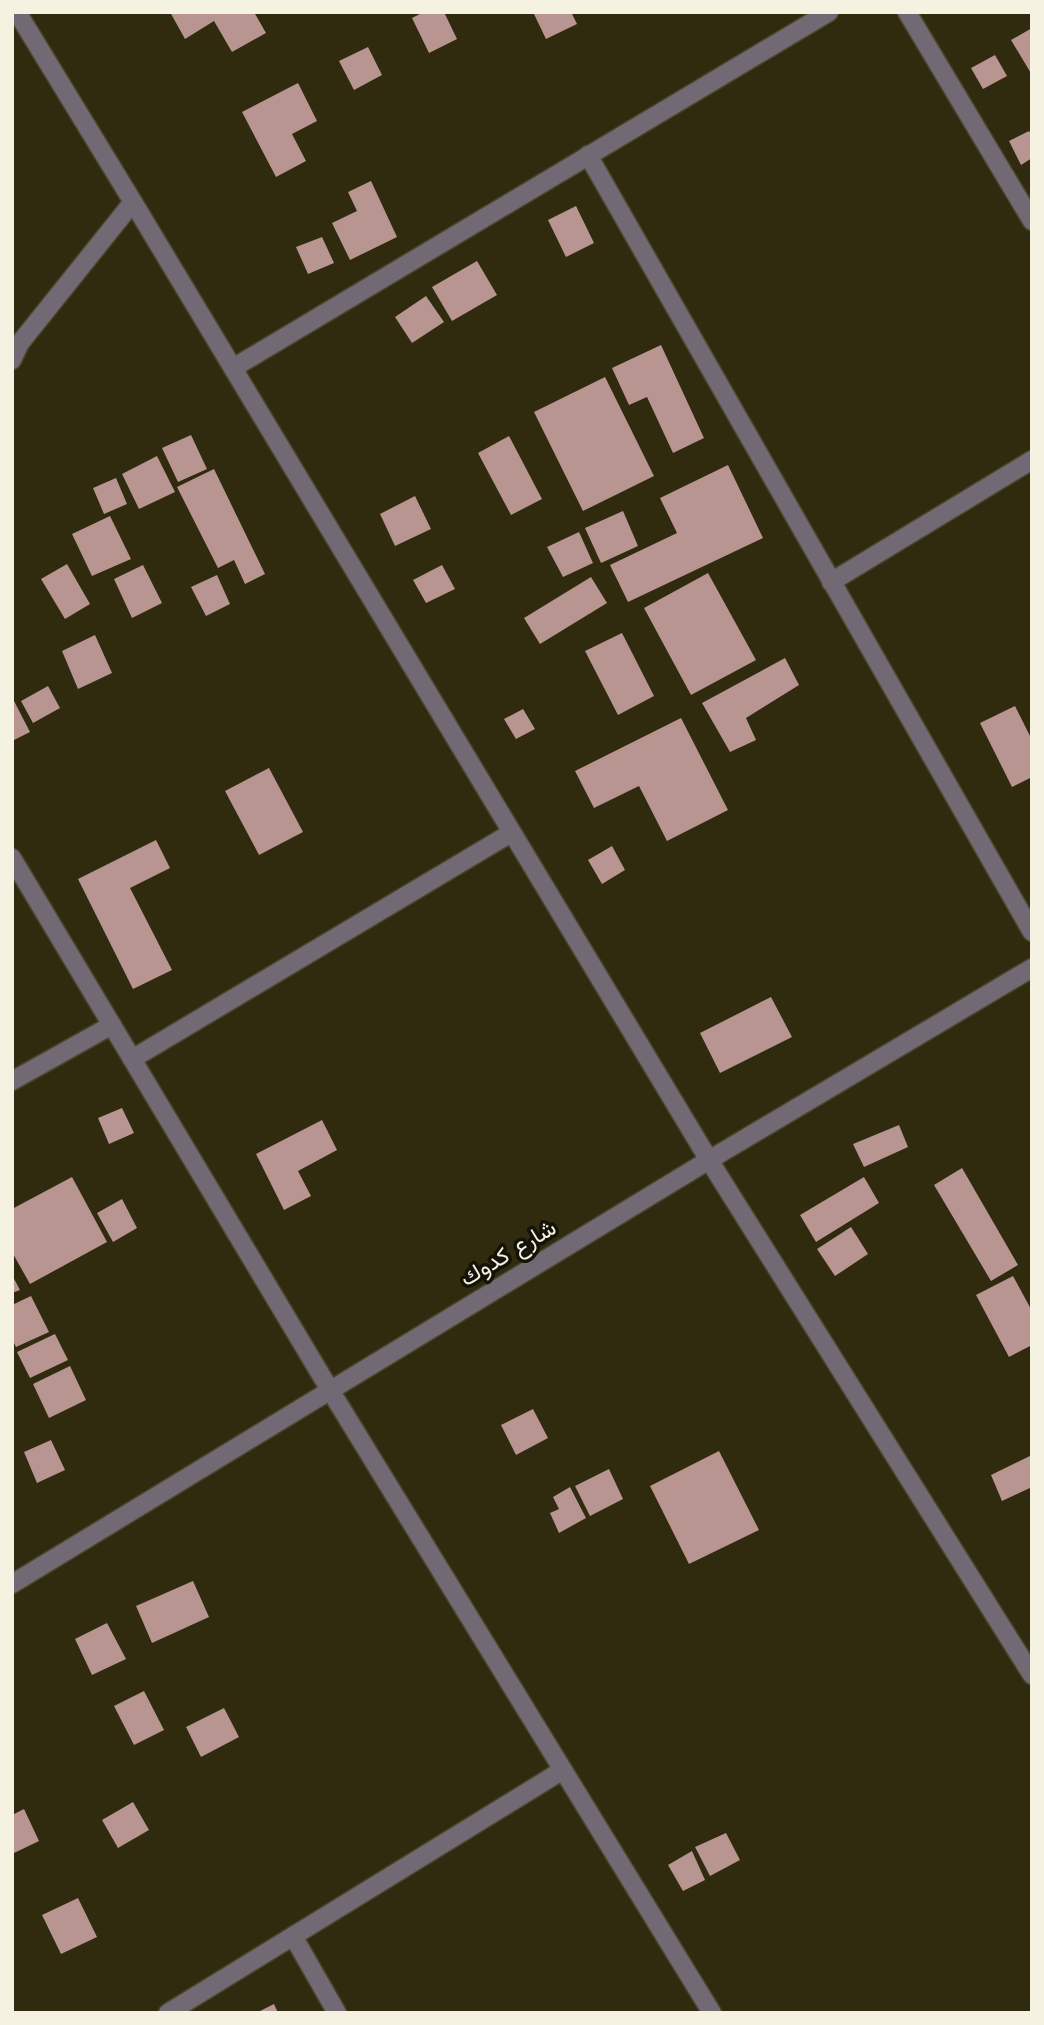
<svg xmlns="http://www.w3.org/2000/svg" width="1044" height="2025" font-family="'Work Sans',Vazirmatn,sans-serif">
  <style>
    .building { fill: #b89590 }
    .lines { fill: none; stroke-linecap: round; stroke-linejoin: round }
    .minor-casing { stroke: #4c462d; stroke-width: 21 }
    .tertiary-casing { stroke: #4c462d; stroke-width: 21 }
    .minor { stroke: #716a75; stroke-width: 18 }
    .tertiary { stroke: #716a75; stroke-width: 18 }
    .labels { text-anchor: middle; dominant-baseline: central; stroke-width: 7; stroke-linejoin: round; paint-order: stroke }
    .street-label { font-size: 23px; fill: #f5f2e2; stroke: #151307 }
  </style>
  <rect width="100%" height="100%" fill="#302a0f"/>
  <!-- building -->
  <g class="building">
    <polygon points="170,12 254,12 266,33 232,52 214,21 185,39"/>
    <polygon points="424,12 444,12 457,39 429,53 412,18"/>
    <polygon points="533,12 571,12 577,24 546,39"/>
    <polygon points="1032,28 1032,75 1011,40"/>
    <polygon points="368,47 382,75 354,90 339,61"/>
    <polygon points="995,55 1007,76 983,89 971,68"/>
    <polygon points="298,83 317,121 292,134 306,161 276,177 242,112"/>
    <polygon points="1029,131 1032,136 1032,158 1021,165 1009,141"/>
    <polygon points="371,181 397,237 350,260 332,223 357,211 348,192"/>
    <polygon points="576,206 594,243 566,257 548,220"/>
    <polygon points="322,237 334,263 308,274 296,247"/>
    <polygon points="477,261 497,295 452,321 432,287"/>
    <polygon points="426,296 444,322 412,343 395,317"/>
    <polygon points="661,345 704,438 673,453 647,397 629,405 612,368"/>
    <polygon points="605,377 654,476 583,511 534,412"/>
    <polygon points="191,435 207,469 178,482 162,448"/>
    <polygon points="509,436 542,499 511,515 478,453"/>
    <polygon points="157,456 175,492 139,509 122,474"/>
    <polygon points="728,465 763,538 628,602 610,565 677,533 660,498"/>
    <polygon points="214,469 265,574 245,584 234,560 218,568 177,487"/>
    <polygon points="116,478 127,504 104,514 93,488"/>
    <polygon points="415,496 431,529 395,546 380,514"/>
    <polygon points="623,511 638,546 601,563 585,528"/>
    <polygon points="110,516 131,559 92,576 72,534"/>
    <polygon points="579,532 593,563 563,577 547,547"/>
    <polygon points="67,564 90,604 65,619 41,579"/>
    <polygon points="143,565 162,603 132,618 114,579"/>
    <polygon points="442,565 455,589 426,603 413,580"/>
    <polygon points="708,573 756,660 691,695 644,608"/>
    <polygon points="217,575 230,604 206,616 191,587"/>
    <polygon points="591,577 607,603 540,644 524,618"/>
    <polygon points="622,633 654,696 618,715 585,651"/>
    <polygon points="95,635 112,673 78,689 62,651"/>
    <polygon points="785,658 799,685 746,718 756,740 730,752 702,703"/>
    <polygon points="48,686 60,708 33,723 21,701"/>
    <polygon points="14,701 30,732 12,741 12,702"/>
    <polygon points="1015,706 1032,740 1032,777 1012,787 980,723"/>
    <polygon points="523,709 535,729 516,739 504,719"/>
    <polygon points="681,718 728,810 667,841 639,786 594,808 575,771"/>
    <polygon points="269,768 303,832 259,855 225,791"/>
    <polygon points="156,840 170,868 130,888 172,970 133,989 78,879"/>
    <polygon points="612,846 625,870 602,884 588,860"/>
    <polygon points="771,997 792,1037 720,1073 700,1033"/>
    <polygon points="122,1108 134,1133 109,1144 98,1118"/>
    <polygon points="322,1120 337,1150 298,1171 311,1196 284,1210 256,1154"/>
    <polygon points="899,1125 908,1147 864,1167 853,1144"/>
    <polygon points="962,1168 1018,1265 991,1281 934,1185"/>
    <polygon points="72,1177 107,1242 30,1284 12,1252 12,1209"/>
    <polygon points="864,1177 879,1203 816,1242 800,1215"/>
    <polygon points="122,1199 137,1228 113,1242 97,1213"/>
    <polygon points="851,1227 868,1254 835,1276 817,1249"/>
    <polygon points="12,1275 20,1290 12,1293"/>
    <polygon points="1013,1276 1032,1311 1032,1345 1009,1357 976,1295"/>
    <polygon points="31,1296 49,1332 16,1347 12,1339 12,1305"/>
    <polygon points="55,1334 68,1360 30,1378 17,1352"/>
    <polygon points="70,1366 86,1400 49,1418 33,1384"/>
    <polygon points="533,1409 548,1438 516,1455 501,1425"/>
    <polygon points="51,1440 65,1470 37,1483 24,1452"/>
    <polygon points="719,1451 759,1530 689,1564 650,1486"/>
    <polygon points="1032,1455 1032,1487 1002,1501 991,1475"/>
    <polygon points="609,1469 623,1499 590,1516 575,1486"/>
    <polygon points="570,1487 586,1518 559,1533 550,1513 559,1509 553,1497"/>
    <polygon points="193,1581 209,1617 152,1643 136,1606"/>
    <polygon points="107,1623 126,1659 92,1675 75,1639"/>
    <polygon points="144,1691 164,1730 134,1745 114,1706"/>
    <polygon points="224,1708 239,1737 201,1757 186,1727"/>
    <polygon points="133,1802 149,1830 118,1848 102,1820"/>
    <polygon points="24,1809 39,1841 12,1854 12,1815"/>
    <polygon points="726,1833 740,1860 710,1876 695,1847"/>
    <polygon points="692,1851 705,1880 683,1891 668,1865"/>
    <polygon points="78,1898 97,1937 61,1954 42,1915"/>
    <polygon points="274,2004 278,2013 256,2013"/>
  </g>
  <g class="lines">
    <defs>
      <g id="minor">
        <polyline points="17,12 133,202 709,1160 1032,1675"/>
        <polyline points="907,12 1032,221"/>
        <polyline points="588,155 1032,932"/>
        <polyline points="12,360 20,343 133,202"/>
        <polyline points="233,368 829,12"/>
        <polyline points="831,582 1032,460"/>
        <polyline points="12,858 330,1390 712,2013"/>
        <polyline points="132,1059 511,833"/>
        <polyline points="12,1081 112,1025"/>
        <polyline points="293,1936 337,2013"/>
        <polyline points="168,2013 563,1770"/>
      </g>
      <polyline id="tertiary" points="12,1584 709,1160 1032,968"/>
    </defs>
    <!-- minor casing -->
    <use href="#minor" class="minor-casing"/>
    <!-- tertiary casing -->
    <use href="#tertiary" class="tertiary-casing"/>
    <!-- minor -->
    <use href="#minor" class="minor"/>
    <!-- tertiary -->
    <use href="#tertiary" class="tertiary"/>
  </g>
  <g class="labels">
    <!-- street labels -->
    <g class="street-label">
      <text transform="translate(508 1253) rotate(-31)">شارع كدوك</text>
    </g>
  </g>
  <!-- border -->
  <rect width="1044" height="2025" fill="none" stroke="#f5f2e2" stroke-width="28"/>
</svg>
